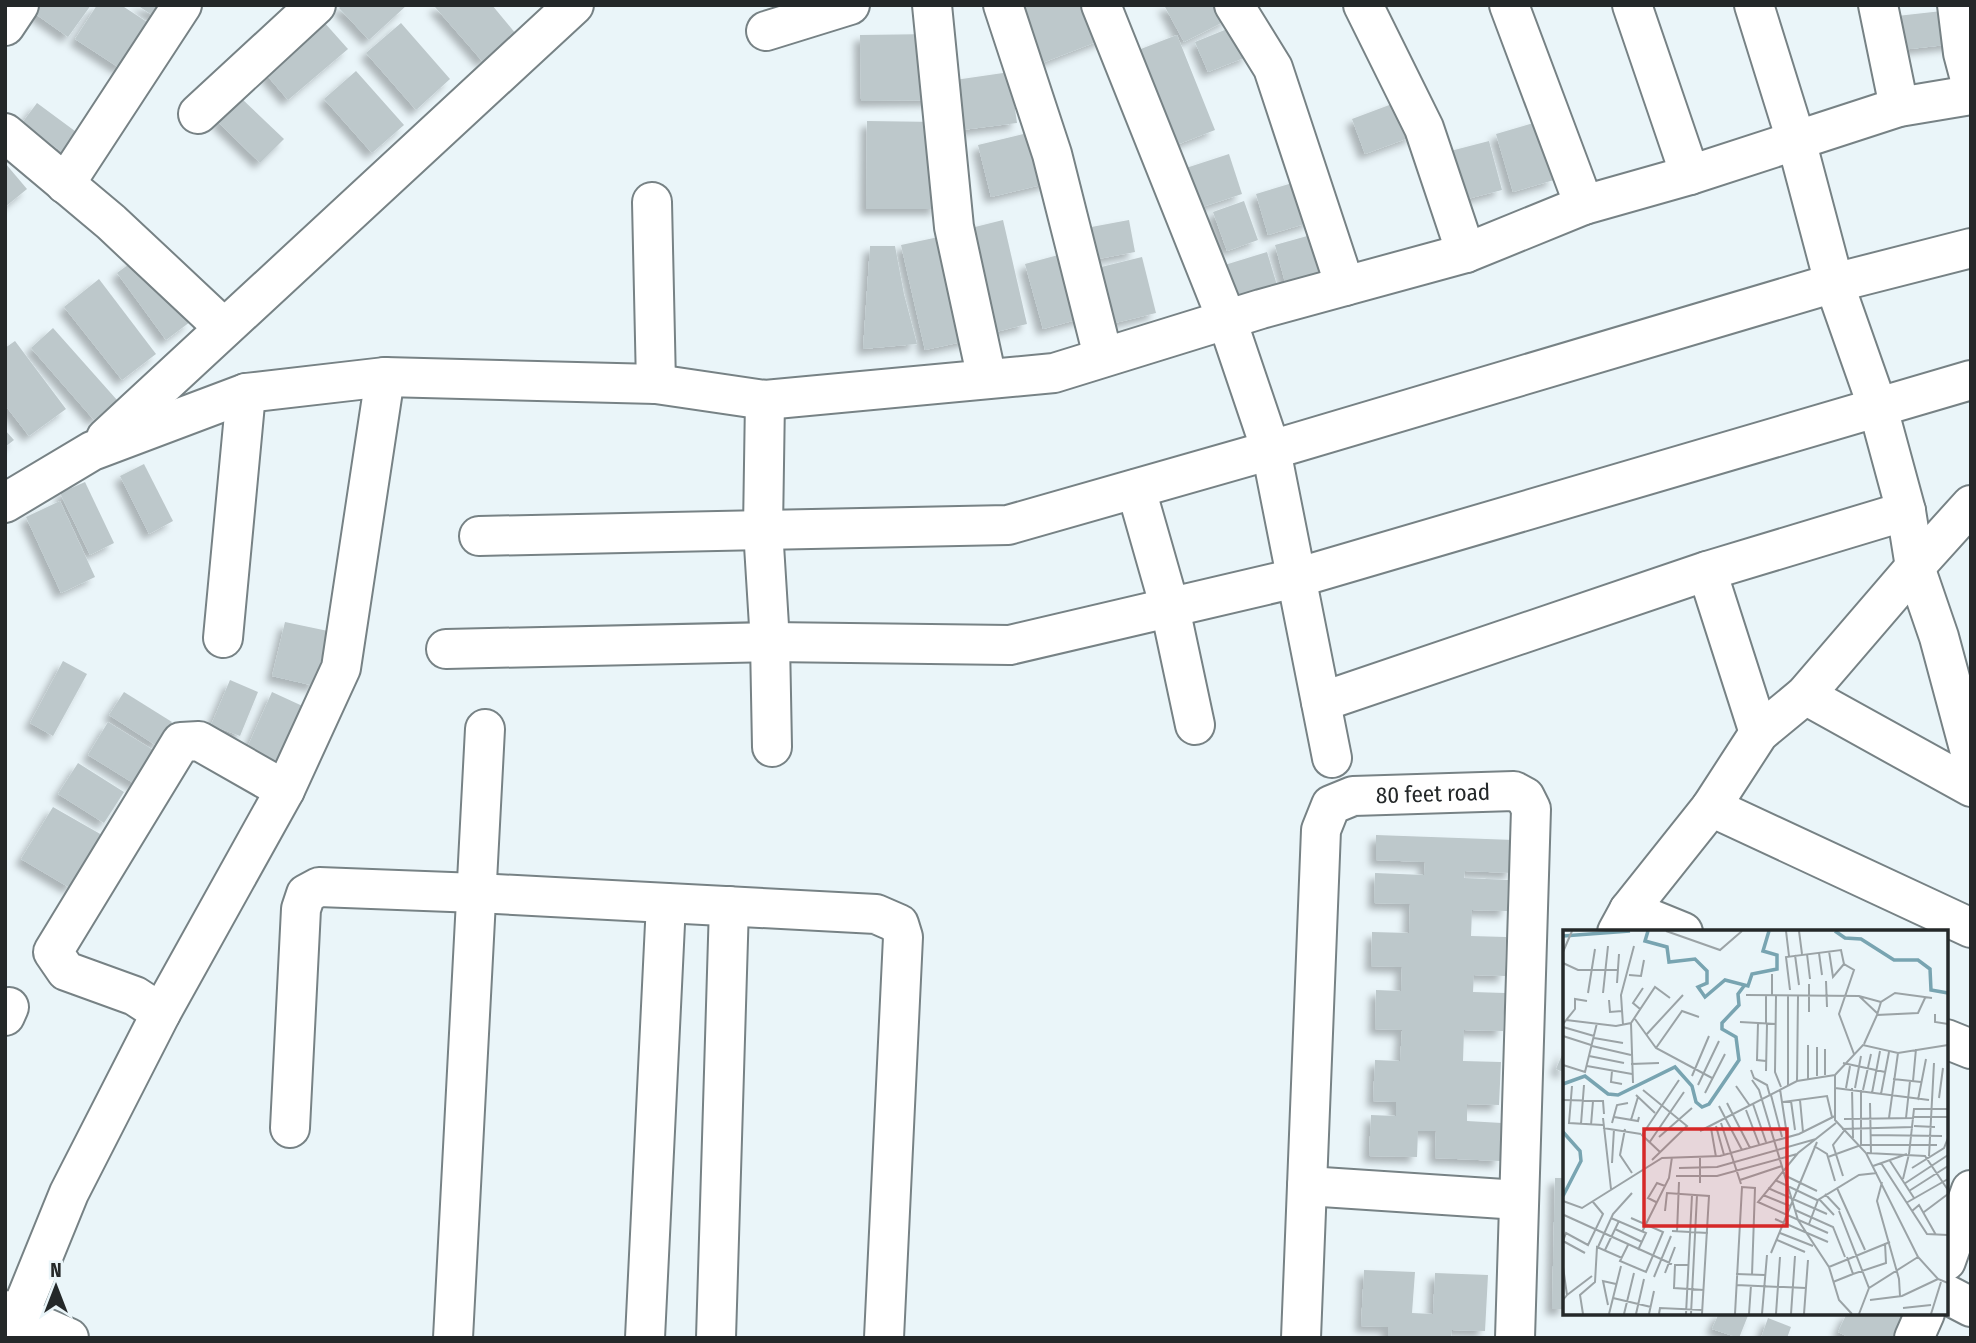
<svg xmlns="http://www.w3.org/2000/svg" width="1976" height="1343" font-family="'Fira Sans Condensed',sans-serif">
  <style>
    .building { fill: #bdc8cb; filter: url(#shadow) }
    .lines { fill: none; stroke-linecap: round; stroke-linejoin: round }
    .minor-casing { stroke: #778285; stroke-width: 42 }
    .minor { stroke: #fff; stroke-width: 38 }
    .labels { text-anchor: middle; dominant-baseline: central; stroke-width: 5; stroke-linejoin: round; paint-order: stroke }
    .street-label { font-size: 23px; fill: #242829; stroke: #eaf5f9 }
    .inset-river { fill: none; stroke: #78a4b1; stroke-width: 3.5 }
    .inset-road { fill: none; stroke: #9ba3a6; stroke-width: 2 }
    .view { fill: #d62828; fill-opacity: 0.15; stroke: #d62828; stroke-width: 3.5 }
    .inset-edge { fill: none; stroke: #242829; stroke-width: 3.5 }
  </style>
  <defs>
    <filter id="shadow"><feDropShadow dx="-6" dy="6" stdDeviation="3.5" flood-color="#0004"/></filter>
  </defs>
  <rect width="100%" height="100%" fill="#eaf5f9"/>
  <!-- building -->
  <g class="building">
    <polygon points="28,5 91,5 68,37 27,8"/>
    <polygon points="97,5 121,5 150,24 121,69 75,39"/>
    <polygon points="137,5 171,5 161,21"/>
    <polygon points="342,5 407,5 369,40 339,8"/>
    <polygon points="437,5 492,5 516,34 483,62 435,7"/>
    <polygon points="1019,5 1090,5 1104,39 1042,63"/>
    <polygon points="1164,5 1221,5 1229,19 1184,42"/>
    <polygon points="1951,10 1954,44 1892,51 1888,17"/>
    <polygon points="323,21 348,49 288,100 264,72"/>
    <polygon points="401,23 450,79 416,110 366,53"/>
    <polygon points="1237,25 1249,56 1208,72 1195,42"/>
    <polygon points="933,34 934,100 861,101 860,35"/>
    <polygon points="1177,35 1215,130 1166,149 1128,54"/>
    <polygon points="356,71 404,125 372,153 324,99"/>
    <polygon points="1010,72 1017,123 962,130 955,80"/>
    <polygon points="240,97 284,139 260,163 217,121"/>
    <polygon points="1400,101 1414,136 1365,154 1352,119"/>
    <polygon points="37,103 83,137 69,157 22,123"/>
    <polygon points="867,121 938,122 937,209 866,209"/>
    <polygon points="1537,122 1554,180 1513,192 1496,134"/>
    <polygon points="1036,131 1049,183 991,197 978,145"/>
    <polygon points="1489,141 1502,190 1452,203 1439,154"/>
    <polygon points="1229,154 1242,194 1196,209 1183,169"/>
    <polygon points="5,163 27,189 5,207"/>
    <polygon points="1299,181 1311,222 1268,235 1256,194"/>
    <polygon points="1244,201 1258,240 1227,251 1213,212"/>
    <polygon points="1003,220 1027,324 988,334 963,230"/>
    <polygon points="1129,220 1135,252 1093,260 1086,228"/>
    <polygon points="1318,233 1329,274 1286,286 1275,245"/>
    <polygon points="948,235 971,340 925,350 901,245"/>
    <polygon points="870,246 895,246 904,294 917,344 863,349"/>
    <polygon points="1073,251 1091,316 1043,329 1025,264"/>
    <polygon points="1267,252 1280,295 1228,311 1215,268"/>
    <polygon points="140,256 190,322 166,340 117,273"/>
    <polygon points="1142,257 1156,313 1111,324 1097,268"/>
    <polygon points="99,279 156,354 122,380 64,307"/>
    <polygon points="53,328 117,400 94,420 31,348"/>
    <polygon points="15,341 66,409 29,436 5,405 5,348"/>
    <polygon points="5,430 14,440 5,447"/>
    <polygon points="144,464 173,521 149,534 120,476"/>
    <polygon points="85,482 114,543 90,555 60,493"/>
    <polygon points="60,501 95,577 61,593 26,517"/>
    <polygon points="285,622 328,631 315,686 272,676"/>
    <polygon points="63,661 87,674 53,736 30,723"/>
    <polygon points="230,680 258,692 240,736 211,725"/>
    <polygon points="124,692 172,722 157,746 109,715"/>
    <polygon points="272,692 309,709 285,764 247,748"/>
    <polygon points="108,722 158,753 138,786 88,755"/>
    <polygon points="78,763 124,792 104,823 58,794"/>
    <polygon points="53,807 102,835 70,888 21,859"/>
    <polygon points="1376,835 1514,840 1512,873 1465,871 1464,878 1508,880 1507,911 1472,910 1471,936 1506,937 1505,976 1474,975 1473,992 1505,993 1503,1031 1464,1030 1463,1061 1501,1062 1499,1105 1467,1104 1467,1121 1502,1123 1500,1161 1435,1158 1436,1131 1418,1131 1417,1157 1369,1156 1371,1115 1396,1116 1396,1102 1373,1101 1375,1060 1400,1061 1402,1030 1375,1029 1376,990 1401,991 1402,967 1371,966 1372,932 1409,933 1410,904 1374,903 1375,873 1424,875 1425,862 1376,860"/>
    <polygon points="1565,1048 1565,1073 1556,1069"/>
    <polygon points="1555,1178 1565,1178 1565,1309 1552,1309"/>
    <polygon points="1364,1270 1415,1272 1412,1313 1433,1314 1435,1273 1488,1275 1485,1331 1452,1330 1451,1338 1388,1338 1388,1327 1361,1326"/>
    <polygon points="1719,1313 1749,1313 1739,1338 1712,1329"/>
    <polygon points="1847,1313 1906,1313 1895,1338 1850,1338 1838,1332"/>
    <polygon points="1768,1318 1791,1327 1787,1338 1761,1338"/>
  </g>
  <g class="lines">
    <defs>
      <g id="minor">
        <polyline points="932,5 954,227 987,379"/>
        <polyline points="1003,5 1052,154 1103,356"/>
        <polyline points="1101,5 1227,320 1271,450 1332,758"/>
        <polyline points="1234,5 1273,68 1345,286"/>
        <polyline points="1363,5 1424,128 1466,253"/>
        <polyline points="1509,5 1584,205"/>
        <polyline points="1632,5 1690,175"/>
        <polyline points="1754,5 1796,140 1834,283 1878,408 1906,511 1915,567 1939,637 1971,756"/>
        <polyline points="1878,5 1899,107"/>
        <polyline points="1957,5 1963,53 1971,83"/>
        <polyline points="5,26 19,5"/>
        <polyline points="766,31 850,5"/>
        <polyline points="198,114 316,5"/>
        <polyline points="5,133 111,222 224,328"/>
        <polyline points="65,184 182,5"/>
        <polyline points="652,202 656,384"/>
        <polyline points="765,400 763,529 770,642 772,747"/>
        <polyline points="106,438 574,5"/>
        <polyline points="1136,489 1170,608 1195,725"/>
        <polyline points="5,503 92,451 246,393 385,377 656,384 765,400 1054,373 1261,309 1466,253 1584,205 1690,175 1899,107 1971,95"/>
        <polyline points="479,536 1008,525 1271,450 1834,283 1971,248"/>
        <polyline points="1707,571 1759,733"/>
        <polyline points="223,638 246,393"/>
        <polyline points="446,649 770,642 1010,645 1296,578 1971,380"/>
        <polyline points="1805,695 1971,787"/>
        <polyline points="1321,702 1707,571 1906,511"/>
        <polyline points="1711,807 1971,928"/>
        <polyline points="1629,910 1683,932"/>
        <polyline points="1617,932 1629,910 1711,807 1759,733 1805,695 1915,567 1971,505"/>
        <polyline points="161,1013 135,996 66,971 53,952 181,742 199,741 285,790"/>
        <polyline points="5,1016 9,1007"/>
        <polyline points="1946,1039 1971,1049"/>
        <polyline points="290,1128 301,909 306,894 319,887 477,893 876,914 899,924 903,937 884,1338"/>
        <polyline points="1307,1186 1519,1200"/>
        <polyline points="1946,1261 1971,1190"/>
        <polyline points="1946,1294 1971,1307"/>
        <polyline points="5,1310 69,1338"/>
        <polyline points="10,1338 69,1193 161,1013 285,790 341,668 385,377"/>
        <polyline points="453,1338 485,729"/>
        <polyline points="645,1338 666,903"/>
        <polyline points="716,1338 729,906"/>
        <path id="s1" d="M1301,1338L1321,830L1331,805L1353,796L1514,791L1525,797L1531,809L1515,1338"/>
        <polyline points="1914,1338 1925,1313"/>
      </g>
    </defs>
    <!-- minor casing -->
    <use href="#minor" class="minor-casing"/>
    <!-- minor -->
    <use href="#minor" class="minor"/>
  </g>
  <g class="labels">
    <!-- street labels -->
    <g class="street-label">
      <text stroke="none"><textPath href="#s1" startOffset="639">80 feet road</textPath></text>
    </g>
  </g>
  <!-- overview -->
  <g transform="translate(1563 930)">
    <rect width="385" height="385" fill="#eaf5f9"/>
    <path class="inset-river" d="M85,1L82,11L104,17L106,32L132,29L144,41V53L135,57L142,67L162,50L185,56L189,44L214,39V25L200,21L206,1M272,1L282,8L298,9L331,30H355L367,39L368,60L385,63M0,6L67,1M0,154L22,146L45,164L55,165L112,137L129,156L133,172L139,177L146,174L176,130L173,107L159,99V93L176,75L175,64L181,56M0,202L17,221L18,231L0,266"/>
    <path class="inset-road" d="M103,1L157,20L179,1M223,1L226,26M236,1L239,24M266,21L270,47L281,34M0,22L9,1M256,23L259,45M244,24L247,49M232,25L236,55M0,33L15,40H55M209,44V66M66,45L78,46L81,30M263,51L264,77M54,53L56,24M246,54V82M227,60L223,27L278,20L281,34L291,40L276,84L291,124M25,63L32,19M40,63L45,16M183,65L296,66L318,72M203,66V94M213,66L212,142L218,157M296,66L314,83M46,70L47,82L59,81M77,79L70,73L80,58M372,84V92L385,94M314,85L318,72L332,63L369,68M72,89L93,118L149,148M3,90L53,96L68,93L92,57L107,68M177,92L213,94M68,93L70,153M195,93L194,130L203,131M0,94L12,79V69L24,71M60,95L58,65L71,16M0,97L31,106M83,105L120,65M0,106L28,115M31,108L60,113M301,114L314,85L355,83L362,68M385,115L335,123L300,115L272,145V190L303,223L355,327L375,349L385,353M29,116L68,125M254,117V146M93,118L119,81L136,87M26,126L61,133M280,133L322,142M68,134L96,133M0,135L22,142L34,93M24,136L69,144M188,140L191,148L204,155L207,166M49,141L48,152L59,154M203,141L204,94M262,145V119M129,146L146,106M245,149V115M330,149L358,152M189,150L196,160L235,290L266,337L327,312M234,151L235,66M350,151L353,119M135,155L156,111M225,155V66M9,156L6,193L40,195M173,156L187,176M272,158L366,170M283,158L287,136M289,158L290,208M292,158L298,126M217,159L224,205M80,160L124,196L89,230M300,160L308,124M142,163L162,124M309,163L317,121M318,164L326,122M73,165L92,183M208,165L219,207M376,168L380,138M0,170L40,171L41,184M237,170L240,202M355,170L363,129M228,171L232,200M220,172L264,166L269,187M164,173L187,218M307,173L308,223M190,174L203,212M156,176L179,220M183,180L196,214M51,187L75,191L76,187M351,187H385M40,188L48,259M326,188L335,123M343,188L347,151M281,189L351,188M68,190L75,167M49,193L54,175L65,173M158,193L178,254M18,194L21,155M28,195L30,171M153,196L161,225M351,196L372,197M40,198L78,204M148,198L153,227M62,199L57,225L69,243M279,199L350,197M137,201L234,151L272,145M308,205L379,206M96,207L129,178M86,213L121,162M298,215V160M251,216L264,224L272,251M97,222L79,205L116,150M304,223L362,226L385,260M346,224L351,179H385M366,226L371,133M265,227L298,215H374M137,228V253M327,231L351,268M49,233L51,199M318,233L364,304L385,305M310,236L344,224M116,238L154,237L253,209M349,238L381,218L385,208M221,245L254,261M113,246H154L234,224M280,246L270,215L281,201M340,249L346,224M177,250L219,236M212,250L254,270M319,252L314,271L336,349L337,366M341,254L385,225M205,258L264,284M274,258L302,320M346,261L385,236M262,264L277,280M200,265L227,276M256,269L271,285M0,271L19,278L99,228L157,226L236,204L272,186M93,272L85,268L94,253L102,256M343,273L385,249M232,280L270,297L282,327M102,281L104,263L146,266L139,384M276,281L306,358L355,327M349,281L356,275L373,305M361,282L385,264M1,285L109,334M48,288L83,303L75,320M212,289L265,312M246,294L255,270L296,245L314,243M52,299L79,312M109,301L145,303M79,302L106,248L109,227M114,302L116,252M217,303L250,316M265,303L195,272L235,223L273,193M214,310L242,322M0,311L3,303L25,315L40,284L30,272M0,311L22,323M65,315L57,331L83,342L100,302L68,288M35,317L50,284L69,263M42,320L56,291M208,323L254,212M284,327L290,344L323,333L322,313M126,335H112L111,358L141,360M0,337L4,365L0,370M266,337L276,370L289,384M102,343L112,317M173,344L202,345M91,347L108,306M270,352L290,344M173,355L243,358M4,365L29,346M50,368L88,377M307,370L339,366L375,349M45,375L40,351L53,354M340,378L368,375M20,384L17,365L32,352L34,317L59,328M46,384L58,336M61,384L71,343M73,384L81,349M86,384L91,361M96,384L97,378L140,380M123,384L129,265M128,384L134,265M172,384L179,257L192,258L189,345M186,384L188,355M199,384L204,325M213,384L217,327M228,384L232,326M241,384L245,330M296,384L306,358M368,384L378,352"/>
    <path class="view" d="M81,199H224V296H81Z"/>
    <rect width="385" height="385" class="inset-edge"/>
  </g>
  <!-- border -->
  <rect width="1976" height="1343" fill="none" stroke="#242829" stroke-width="14"/>
  <!-- north arrow -->
  <g transform="translate(56 1287)" stroke="#eaf5f9" stroke-width="5" paint-order="stroke">
  <path d="M0-5L12 26L0 18L-12 26Z" fill="#242829"/>
  <text y="-10" font-size="19" font-weight="bold" text-anchor="middle" fill="#242829">N</text>
  </g>
</svg>
